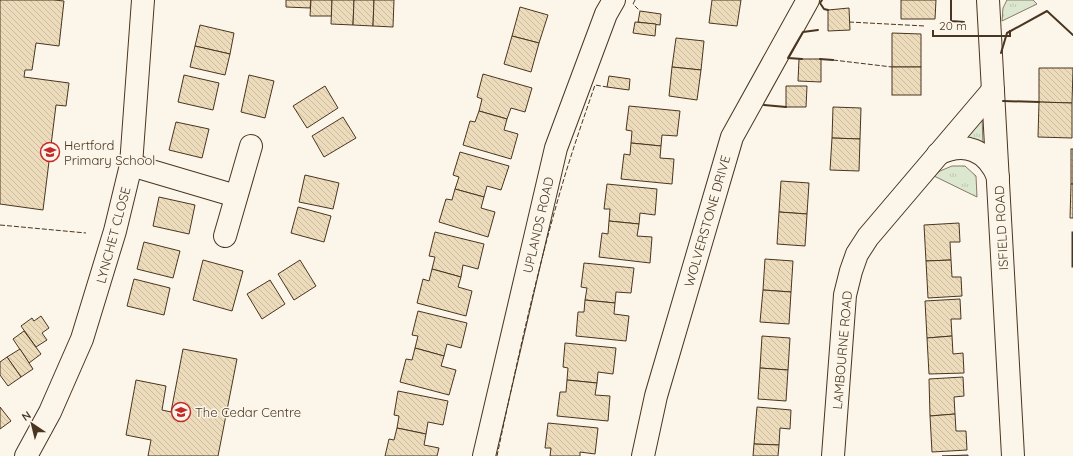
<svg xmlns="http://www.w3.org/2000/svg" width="1073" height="456" font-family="Quicksand,sans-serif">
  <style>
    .grass { fill: url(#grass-tufts); stroke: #887966 }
    .building { fill: url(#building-back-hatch); stroke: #4a3520 }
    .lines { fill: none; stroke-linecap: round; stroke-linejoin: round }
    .street-casing { stroke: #4a3520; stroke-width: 24 }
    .street { stroke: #fbf6e9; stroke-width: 22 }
    .fence { stroke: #4a3520; stroke-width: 1; stroke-dasharray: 5 2; stroke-linecap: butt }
    .wall { stroke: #4a3520; stroke-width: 2 }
    .labels { text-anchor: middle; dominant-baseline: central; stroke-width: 3; stroke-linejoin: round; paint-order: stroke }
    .poi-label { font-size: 13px; fill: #4a3520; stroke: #fbf6e9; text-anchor: start }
    .street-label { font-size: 13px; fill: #4a3520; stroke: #fbf6e9 }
  </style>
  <defs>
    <pattern id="grass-tufts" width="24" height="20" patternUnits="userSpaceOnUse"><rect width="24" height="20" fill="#dce7d0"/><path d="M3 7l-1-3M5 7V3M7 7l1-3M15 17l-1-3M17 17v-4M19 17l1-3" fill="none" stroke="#bec7b2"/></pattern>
    <pattern id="building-back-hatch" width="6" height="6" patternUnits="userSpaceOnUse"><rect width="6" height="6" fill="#ecdcbc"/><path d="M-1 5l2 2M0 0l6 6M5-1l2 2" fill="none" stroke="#ccbda1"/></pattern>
  </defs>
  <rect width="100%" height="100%" fill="#fbf6e9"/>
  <!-- grass -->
  <g class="grass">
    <polygon points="1007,0 1033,0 1037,4 1002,21 1003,8"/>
    <polygon points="982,115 983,147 962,140"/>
    <polygon points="952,166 965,166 976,176 977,197 934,176 940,171"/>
  </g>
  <!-- building -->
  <g class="building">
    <polygon points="0,0 54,0 64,1 59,46 36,43 32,70 25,70 24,77 69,83 66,106 56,105 43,210 0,204"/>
    <polygon points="286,0 311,0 310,8 286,7"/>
    <polygon points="311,0 332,0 332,16 310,16"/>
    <polygon points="332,0 354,0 353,25 331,24"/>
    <polygon points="354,0 374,0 373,26 353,25"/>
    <polygon points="374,0 394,0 393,27 373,26"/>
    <polygon points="712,0 741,0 737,26 709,23"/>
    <polygon points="901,0 936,0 935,19 901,19"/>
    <polygon points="520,7 548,15 539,43 512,36"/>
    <polygon points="849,8 850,30 828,31 828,10"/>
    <polygon points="640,11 661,14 660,25 638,22"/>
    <polygon points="635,22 656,24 655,36 633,33"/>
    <polygon points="200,25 234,33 230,54 195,46"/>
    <polygon points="892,33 921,34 921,67 892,67"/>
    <polygon points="512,36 539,43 531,72 504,64"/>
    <polygon points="676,38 704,41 701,70 672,67"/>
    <polygon points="195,46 230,54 225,75 190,67"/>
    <polygon points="799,59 821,59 821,82 798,81"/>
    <polygon points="672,67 701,70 697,100 669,96"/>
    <rect x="892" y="67" width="29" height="28"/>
    <polygon points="1039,68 1073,68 1072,103 1039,102"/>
    <polygon points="483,74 532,88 525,112 511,108 507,119 479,111 482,99 477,97"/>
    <polygon points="184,75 219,83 213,110 178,102"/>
    <polygon points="249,75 274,81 265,118 241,112"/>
    <polygon points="609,76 630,79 629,90 607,87"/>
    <polygon points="325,86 338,108 307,128 293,106"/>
    <polygon points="786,86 807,86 806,107 786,107"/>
    <polygon points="1039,102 1072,103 1072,138 1038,137"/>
    <polygon points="629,106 680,111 677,136 662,135 661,146 631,143 632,131 626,130"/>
    <polygon points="833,107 861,108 860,139 832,138"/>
    <polygon points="479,111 507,119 504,130 518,134 511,159 463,145 470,121 475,122"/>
    <polygon points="343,117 356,138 324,157 312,136"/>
    <polygon points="176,122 209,129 202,158 169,150"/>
    <polygon points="832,138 860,139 859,171 830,170"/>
    <polygon points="631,143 661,146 660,158 674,159 672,184 621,179 624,154 630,155"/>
    <rect x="1071" y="149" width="2" height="35"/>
    <polygon points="460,152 509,166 501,190 487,186 484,197 455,189 459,177 453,175"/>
    <polygon points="305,175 339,183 333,209 299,202"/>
    <polygon points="781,181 809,183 807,214 779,212"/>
    <polygon points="607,184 657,189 655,215 640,213 639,224 609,221 610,209 604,209"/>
    <polygon points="1071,184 1073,184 1073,218 1070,218"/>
    <polygon points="455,189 484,197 481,208 495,212 488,237 439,222 446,199 452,200"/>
    <polygon points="159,197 195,205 189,234 153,226"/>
    <polygon points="298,207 331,216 324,242 291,233"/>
    <polygon points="779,212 807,214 805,246 777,244"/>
    <polygon points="609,221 639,224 637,236 652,237 650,263 599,257 602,233 608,234"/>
    <polygon points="959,223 960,242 950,242 951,260 926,261 924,225"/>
    <polygon points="435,232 484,244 478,269 463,265 461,277 432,269 435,257 429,256"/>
    <rect x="1072" y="232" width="1" height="35"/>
    <polygon points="144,242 180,251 173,278 137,269"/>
    <polygon points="765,259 793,261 791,292 763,290"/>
    <polygon points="203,260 243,271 232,311 193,300"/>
    <polygon points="300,260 316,286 294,300 278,274"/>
    <polygon points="951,260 952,277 961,277 962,296 928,298 926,261"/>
    <polygon points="584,263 634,268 631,293 616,292 615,303 585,300 587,288 581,287"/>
    <polygon points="432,269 461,277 458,287 472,291 466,316 417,303 423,279 429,281"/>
    <polygon points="134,279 170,288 164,315 127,306"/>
    <polygon points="270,280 285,304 262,319 247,294"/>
    <polygon points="763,290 791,292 789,324 760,322"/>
    <polygon points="960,299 961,319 951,319 952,336 927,338 925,301"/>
    <polygon points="585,300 615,303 614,314 629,316 626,341 576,336 578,312 584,312"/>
    <polygon points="418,311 467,323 461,348 447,344 444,356 415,348 418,336 412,335"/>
    <polygon points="41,316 49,328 42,333 47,340 36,347 21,326 32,318 34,321"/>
    <polygon points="24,331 41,354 29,363 13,339"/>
    <polygon points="762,336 790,338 788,370 760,368"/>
    <polygon points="952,336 953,354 963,353 964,373 929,374 927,338"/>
    <polygon points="565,343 616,348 613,374 598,372 597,383 567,380 568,368 563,367"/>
    <polygon points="415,348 444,356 441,366 456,370 449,395 400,382 406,359 412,360"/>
    <polygon points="20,349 33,369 21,377 7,357"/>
    <polygon points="183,349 237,359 218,456 148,456 151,440 126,435 136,380 166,386 162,410 171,412"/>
    <polygon points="7,357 21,377 8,386 0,375 0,362"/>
    <polygon points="760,368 788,370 786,401 758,399"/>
    <polygon points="963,377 964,396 954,397 955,414 930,416 929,379"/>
    <polygon points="567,380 597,383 595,395 610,396 608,421 557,416 560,392 566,392"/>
    <polygon points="398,391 448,401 443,425 428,422 426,434 397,428 399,416 394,415"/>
    <polygon points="0,407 11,421 0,429"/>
    <polygon points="757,407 791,410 790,429 780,428 779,445 754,444"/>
    <polygon points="955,414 956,431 966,431 967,450 932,452 930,416"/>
    <polygon points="548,423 598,428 595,454 580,452 580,456 550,456 551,448 545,448"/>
    <polygon points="397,428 426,434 424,445 439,448 437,456 385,456 389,439 394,440"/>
    <polygon points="754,444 779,445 778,456 753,456"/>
    <polygon points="968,455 968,456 942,456"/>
  </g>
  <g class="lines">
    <defs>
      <g id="street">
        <polyline points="988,0 1013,456"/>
        <path d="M938,154C965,141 987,150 998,177"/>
        <polyline points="131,165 236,196"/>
        <polyline points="225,236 251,146"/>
        <polyline points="26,456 50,412 82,339 115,231 131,165 143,0"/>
        <polyline points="484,456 556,148 606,14 614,0"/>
        <polyline points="643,456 656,396 732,137 808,0"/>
        <polyline points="833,456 845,295 851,271 857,254 868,237 993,90"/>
      </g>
    </defs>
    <!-- street casing -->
    <use href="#street" class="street-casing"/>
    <!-- street -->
    <use href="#street" class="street"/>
    <!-- fence -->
    <g class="fence">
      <polyline points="635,0 633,4 640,11"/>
      <polyline points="849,22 925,26"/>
      <polyline points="833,60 892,67"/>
      <polyline points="0,225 86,233"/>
      <path d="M497,456C517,361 538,265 566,172C575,143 585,114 595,85L607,87"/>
    </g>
    <!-- wall -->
    <g class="wall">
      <polyline points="822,0 820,3 824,9 828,10"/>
      <polyline points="951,0 951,21 964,22"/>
      <polyline points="1001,53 1007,33 1047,11 1073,35"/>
      <polyline points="802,59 788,58 803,32 818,30"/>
      <polyline points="820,59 833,60"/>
      <polyline points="1003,101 1039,102"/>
      <polyline points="764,105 786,107"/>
    </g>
  </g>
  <!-- icons -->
  <defs>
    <symbol id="school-ring" viewBox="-11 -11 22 22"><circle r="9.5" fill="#fbf6e9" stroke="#c62828" stroke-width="1.5"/><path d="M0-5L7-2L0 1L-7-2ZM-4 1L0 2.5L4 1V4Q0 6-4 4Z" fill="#c62828"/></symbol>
  </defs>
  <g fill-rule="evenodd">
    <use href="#school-ring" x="39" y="141" width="22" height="22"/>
    <use href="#school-ring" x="170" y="401" width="22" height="22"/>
  </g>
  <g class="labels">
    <!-- poi labels -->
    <g class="poi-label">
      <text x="64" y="145">Hertford<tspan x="64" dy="15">Primary School</tspan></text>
      <text x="195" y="412">The Cedar Centre</text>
    </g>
    <!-- street labels -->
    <g class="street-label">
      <text transform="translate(707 221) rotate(-74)">WOLVERSTONE DRIVE</text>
      <text transform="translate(538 225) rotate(-77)">UPLANDS ROAD</text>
      <text transform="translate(1001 228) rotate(-93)">ISFIELD ROAD</text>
      <text transform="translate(113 235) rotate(-75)">LYNCHET CLOSE</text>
      <text transform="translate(842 350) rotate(-85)">LAMBOURNE ROAD</text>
    </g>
  </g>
  <!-- north arrow -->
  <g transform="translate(32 424) rotate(325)" stroke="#fbf6e9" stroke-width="3" paint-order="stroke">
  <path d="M0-3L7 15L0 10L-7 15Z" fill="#4a3520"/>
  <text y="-6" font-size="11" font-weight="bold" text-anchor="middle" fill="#4a3520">N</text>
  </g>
  <!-- scale -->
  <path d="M933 30v6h77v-6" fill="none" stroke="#4a3520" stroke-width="2"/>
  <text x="939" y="30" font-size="12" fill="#4a3520" stroke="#fbf6e9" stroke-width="3" paint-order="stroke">20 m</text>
</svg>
